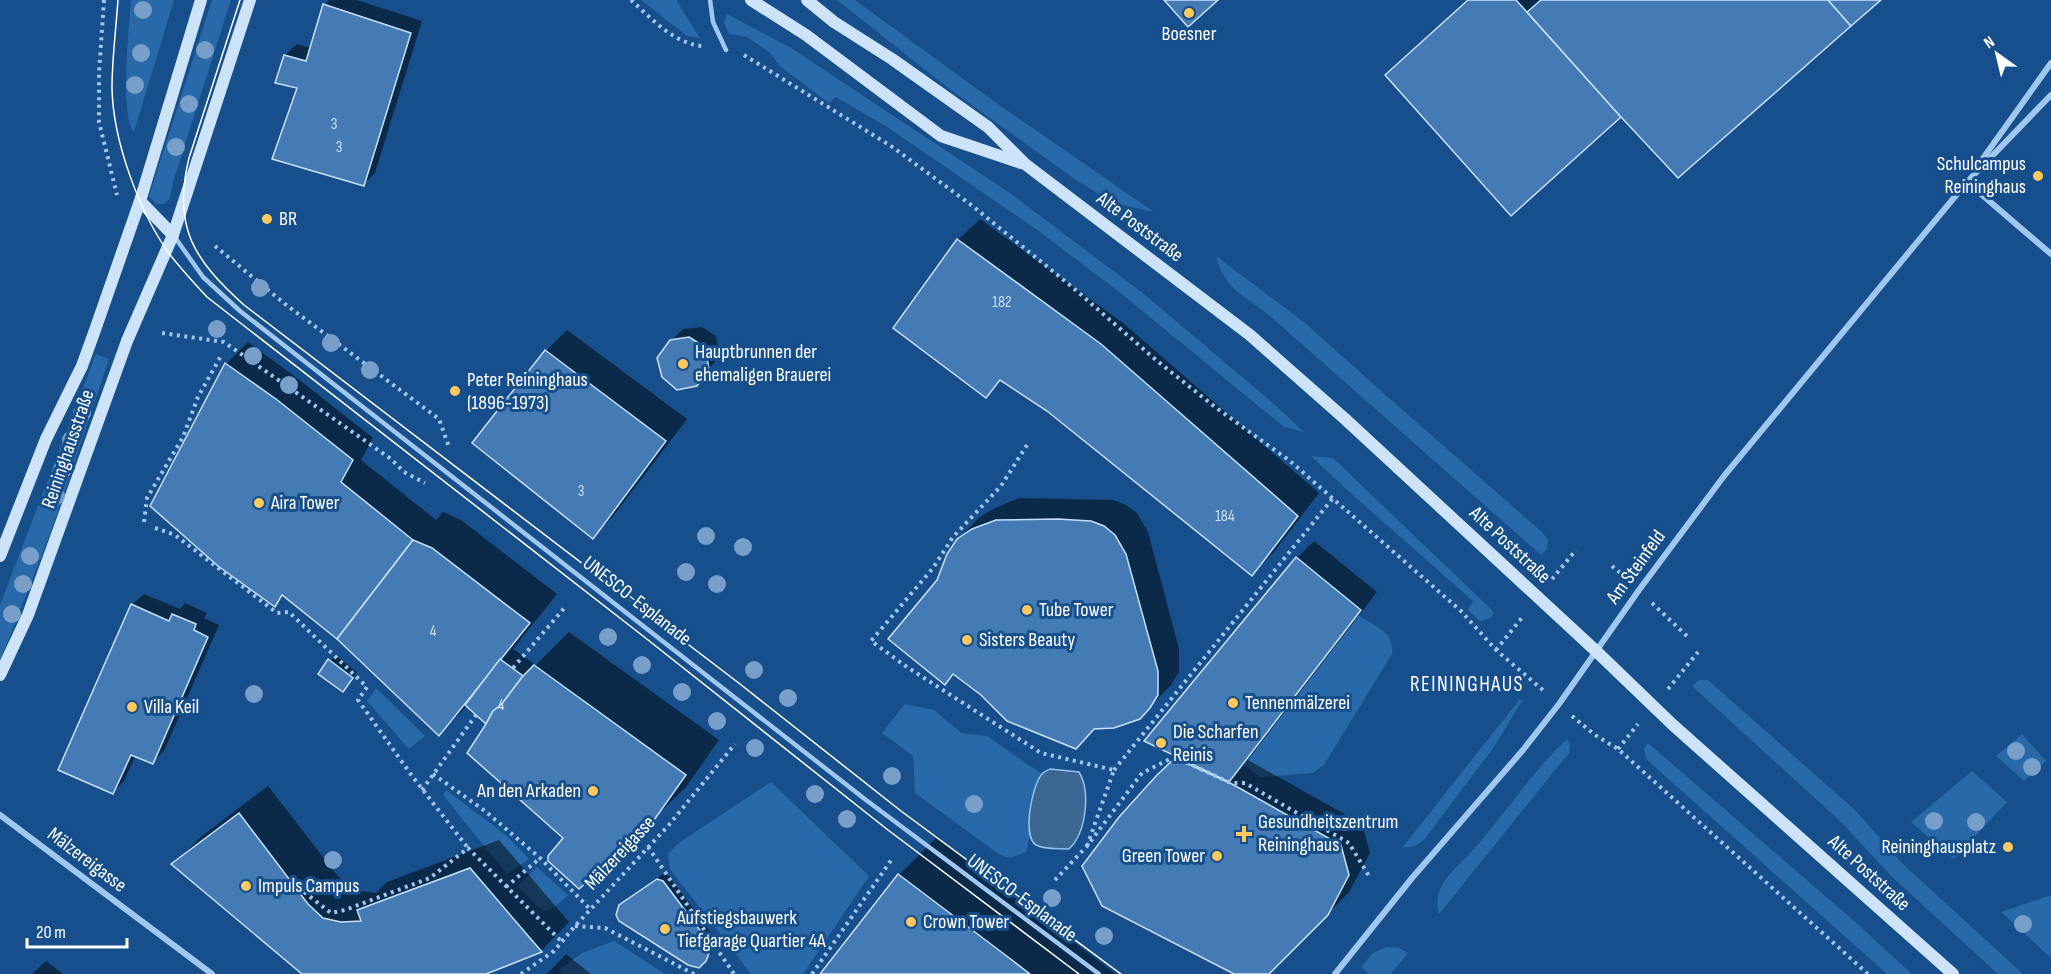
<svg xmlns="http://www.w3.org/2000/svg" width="2051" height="974" font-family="'Sofia Sans Condensed',sans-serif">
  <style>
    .green { fill: #2969a9 }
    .water { fill: #3d6793; stroke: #92c3f1; stroke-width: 1.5 }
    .shadow { fill: #0007 }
    .building { fill: #447bb5; stroke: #c6e0fb; stroke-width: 1.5 }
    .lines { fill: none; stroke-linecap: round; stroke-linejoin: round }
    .path { stroke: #9fc7ef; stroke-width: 4; stroke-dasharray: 3 4.5; stroke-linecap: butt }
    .lane { stroke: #9fc7ef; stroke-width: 4.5 }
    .street { stroke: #9fc7ef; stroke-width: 6 }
    .secondary { stroke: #cde3fa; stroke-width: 12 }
    .tram { stroke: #fff; stroke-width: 1.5 }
    .tree { fill: #779fc9 }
    .poi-dot { fill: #ffc95d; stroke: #164f8b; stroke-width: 2 }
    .labels { text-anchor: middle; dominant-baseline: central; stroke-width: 6; stroke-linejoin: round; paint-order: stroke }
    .number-label { font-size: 16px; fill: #d0deec }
    .poi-label { font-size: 20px; fill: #fff; stroke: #164f8b; text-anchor: start }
    .street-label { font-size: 20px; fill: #fff; stroke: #164f8b }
    .neighbourhood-label { font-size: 21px; letter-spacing: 1.5px; fill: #fff; stroke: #164f8b }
  </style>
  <rect width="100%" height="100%" fill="#164f8b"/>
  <!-- green -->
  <g class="green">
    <path d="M131,0H174L134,132C120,117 129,24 131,0Z"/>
    <polygon points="212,0 231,0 173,182 170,199 163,204 156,204 149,196"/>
    <polygon points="641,0 676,0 700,38 687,36"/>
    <polygon points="837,0 855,0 995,102 1154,212 1114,203 1076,180 943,84"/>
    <polygon points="727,14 791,48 1007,191 1144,294 1274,404 1304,432 1284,427 1118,291 1036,229 887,127 836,97 829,103 781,67 769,52 747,37 729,34 724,23"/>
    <path d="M1216,256L1304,322L1381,391L1542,532L1548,540L1547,549L1541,555L1269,315C1244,296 1224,288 1216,256Z"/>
    <polygon points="96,354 109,359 51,532 0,661 0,605"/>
    <polygon points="1311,456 1333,458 1494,612 1491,618 1480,621 1468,610 1473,601 1346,489"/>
    <path d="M1358,615C1374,626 1395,631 1392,654L1324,765L1313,773L1260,777L1243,764Z"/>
    <polygon points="1699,680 1708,680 1855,810 1904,865 2023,974 1998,974 1892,877 1842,823 1692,686"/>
    <polygon points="376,688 425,736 409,749 367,701"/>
    <polygon points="1520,699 1522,701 1494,747 1424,840 1415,846 1402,848"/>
    <polygon points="905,704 934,710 961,733 987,736 1042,774 1030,800 1030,835 1026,852 1010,858 1000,855 915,793 913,756 882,733"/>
    <polygon points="2022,734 2046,761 2024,781 1996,756"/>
    <path d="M1567,739L1570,745L1569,753L1439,914C1437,906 1436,896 1441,887C1450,870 1467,858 1480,842C1509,808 1534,770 1567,739Z"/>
    <polygon points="1648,743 1852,919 1912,974 1887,974 1647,760 1644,749"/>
    <polygon points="1972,771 2007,802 1954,859 1911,822"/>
    <polygon points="771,782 869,876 803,974 751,974 670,869 668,854 680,842"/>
    <polygon points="446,790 507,836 529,859 507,874 443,795"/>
    <polygon points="537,867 568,895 556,906 546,911 536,905 518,886"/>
    <polygon points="2051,895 2051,958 2001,912"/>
    <polygon points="614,941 665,974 563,974 559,970 582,953"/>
    <polygon points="1386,947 1399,948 1408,953 1391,974 1370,974 1361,967 1373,953"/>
  </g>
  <!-- water -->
  <path class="water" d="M1050,769L1079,772C1091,792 1086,833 1069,849C1060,848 1044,850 1036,845C1022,836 1032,785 1042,774C1044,771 1047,771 1050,769Z"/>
  <!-- shadow -->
  <g class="shadow">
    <polygon points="329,0 357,0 422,21 375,173 363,185 299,87 285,55 297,44 311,48 325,5"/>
    <polygon points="1468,0 1879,0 1621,115 1511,214 1387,75"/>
    <polygon points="980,219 1123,323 1319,493 1274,552 1252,574 1048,410 1002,380 986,396 958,240"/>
    <polygon points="702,327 716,336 720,356 696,384 671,341 683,329"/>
    <polygon points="567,330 687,419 614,515 593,537 546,351"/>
    <polygon points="248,342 297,378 373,438 361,460 436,520 443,512 461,520 557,594 513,649 533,663 530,668 531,670 569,632 719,740 686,787 650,822 566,837 488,724 467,706 439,734 338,638 285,595 275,605 152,505 226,364"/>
    <polygon points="1019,498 1113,500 1126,505 1137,513 1148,532 1179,649 1179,672 1171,685 1139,718 982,694 955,674 945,683 938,581 958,539 980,517 995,508"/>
    <polygon points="1314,541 1377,592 1248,760 1362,824 1370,853 1349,892 1268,974 1237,974 1158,776 1178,756 1146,740 1297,558"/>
    <polygon points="144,594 180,609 185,603 207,613 204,618 219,625 164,751 152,762 136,755 124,781 113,792 132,605"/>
    <polygon points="335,655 357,672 343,690 320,674"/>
    <polygon points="268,786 337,875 352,890 376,893 387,882 499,840 569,922 541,951 482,974 304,974 173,864 202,836"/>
    <polygon points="936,838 1116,974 822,974 899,875"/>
    <polygon points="663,874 669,876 716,940 711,954 705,960 626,900"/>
    <polygon points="566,954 591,974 547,974"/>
    <polygon points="46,961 63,974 32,974"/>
  </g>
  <!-- building -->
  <g class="building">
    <polygon points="1164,0 1218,0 1188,27"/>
    <polygon points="1468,0 1516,0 1621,117 1511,216 1385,75"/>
    <polygon points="1541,0 1828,0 1851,26 1678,178 1621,117 1527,12"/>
    <polygon points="1828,0 1881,0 1851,26"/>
    <polygon points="323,4 411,33 364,186 272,159 297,88 275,83 284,55 306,61"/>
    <polygon points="957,239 1101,344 1298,516 1252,576 1047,411 1000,380 986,398 893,328"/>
    <polygon points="689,337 705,347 709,369 697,386 677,390 662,377 657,358 670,340"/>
    <polygon points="545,350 666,441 593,539 472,443"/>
    <polygon points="225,363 276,399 353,460 341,482 413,540 337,639 282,595 275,607 218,566 150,506"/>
    <polygon points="1058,519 1091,521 1104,526 1115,535 1126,554 1158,671 1158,695 1150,708 1140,719 1114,728 1094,729 1076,749 1007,721 981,695 953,674 945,685 888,639 937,580 947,554 957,539 972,529 996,520"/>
    <polygon points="413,540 432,548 530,623 439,736 337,639"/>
    <polygon points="1296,557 1361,610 1229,782 1144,741"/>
    <polygon points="131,604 169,621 172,614 196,624 194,630 208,637 153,764 131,755 113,794 58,770"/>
    <polygon points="328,659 353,678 343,692 318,674"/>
    <polygon points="500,659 523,676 501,705 493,711 486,724 465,705"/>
    <polygon points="534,665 686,775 652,823 579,889 548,861 548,856 563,838 467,753 486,724 493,711 501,705 523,676"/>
    <polygon points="1175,758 1232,784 1341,845 1349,875 1328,915 1269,974 1234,974 1102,906 1082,866 1119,817 1157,775"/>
    <polygon points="239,813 308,904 323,918 341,922 361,921 357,910 470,868 542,952 486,974 302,974 171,864"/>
    <polygon points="898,874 1004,954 1030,974 820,974"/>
    <polygon points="657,879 663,881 712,946 706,961 699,968 688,965 619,921 616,915 619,905"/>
  </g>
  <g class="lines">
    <!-- path -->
    <g class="path">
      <polyline points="104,0 99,73 99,122 117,195"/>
      <path d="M631,0C652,19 673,43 702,46"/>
      <polyline points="744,55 891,146 970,204 1071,286 1156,360 1215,407 1290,461 1461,611 1496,650 1544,691"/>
      <polyline points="215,246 285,304 439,419 449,447"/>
      <polyline points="162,333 224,342 391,459 404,472 425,483"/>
      <polyline points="1027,445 1001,486 953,537 933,568 871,641 907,667 1041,753 1114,770 1087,846"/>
      <polyline points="144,522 147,498 183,437 198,397 222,354"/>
      <polyline points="155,528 175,535 277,613 289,612 367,687 358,700 412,776 468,848"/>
      <polyline points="1612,566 1625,577"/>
      <polyline points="1552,579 1576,550"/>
      <polyline points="1652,603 1689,638"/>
      <polyline points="1496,650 1524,615"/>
      <polyline points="513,668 566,606"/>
      <polyline points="1668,689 1698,652"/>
      <polyline points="1572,716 1595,735 1618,749 1868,974"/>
      <polyline points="1618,749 1638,724"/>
      <polyline points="1114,770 1333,498"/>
      <polyline points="433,774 485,811 540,858 590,909"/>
      <polyline points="422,790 476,715"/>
      <polyline points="648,847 734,974"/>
      <polyline points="1055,880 1087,846 1142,773 1174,757 1231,783 1245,783 1349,843 1369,876"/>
      <polyline points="506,887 540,858"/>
      <polyline points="304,892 331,913 345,910 430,878 468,848 562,942"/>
      <polyline points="575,926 605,928 694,974"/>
      <polyline points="521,974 554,951 575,926 668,826 735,744"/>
      <polyline points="812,974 892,859"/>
    </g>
    <!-- lane -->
    <g class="lane">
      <polyline points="710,0 713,22 726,50"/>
      <polyline points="174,236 203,277 240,311 866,800 1099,974"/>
    </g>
    <!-- street -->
    <g class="street">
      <polyline points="1979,164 2051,63"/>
      <polyline points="1967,182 2051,254"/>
      <polyline points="0,815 212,974"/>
      <polyline points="1335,974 1412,878 1523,750 1559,704 1639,590 1724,476 1967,182 2051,95"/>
    </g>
    <!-- secondary -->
    <g class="secondary">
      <polyline points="751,0 806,35 941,136 1021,163"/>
      <polyline points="807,0 834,22 892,59 988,127 1025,164 1250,335 1344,418 1596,651 1673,725 1953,974"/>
      <polyline points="140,201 173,235"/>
      <polyline points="0,556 46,439 82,366 95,330 140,201 201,0"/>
      <polyline points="0,675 28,615 127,341 173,235 250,0"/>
    </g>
    <!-- tram -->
    <g class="tram">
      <path d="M118,0C116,29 112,59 112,88C113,140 138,209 168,252C180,268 194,283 207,297L643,636L888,830L1079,974"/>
      <path d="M240,0L189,158C172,227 194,260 244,305L740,684L901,811L1121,974"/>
    </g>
  </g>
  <!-- trees -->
  <g class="tree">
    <circle cx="143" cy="10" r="9"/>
    <circle cx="205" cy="50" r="9"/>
    <circle cx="141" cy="53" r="9"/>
    <circle cx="135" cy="85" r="9"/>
    <circle cx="189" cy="104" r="9"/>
    <circle cx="176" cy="147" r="9"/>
    <circle cx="260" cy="288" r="9"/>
    <circle cx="217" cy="329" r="9"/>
    <circle cx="331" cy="343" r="9"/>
    <circle cx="253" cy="356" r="9"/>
    <circle cx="370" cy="370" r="9"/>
    <circle cx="289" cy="385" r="9"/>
    <circle cx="82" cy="413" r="9"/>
    <circle cx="71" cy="440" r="9"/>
    <circle cx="63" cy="469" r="9"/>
    <circle cx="56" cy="496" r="9"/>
    <circle cx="706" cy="536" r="9"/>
    <circle cx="743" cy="547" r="9"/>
    <circle cx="30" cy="556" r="9"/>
    <circle cx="686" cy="572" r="9"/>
    <circle cx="23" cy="584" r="9"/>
    <circle cx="717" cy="584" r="9"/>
    <circle cx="12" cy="614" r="9"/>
    <circle cx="608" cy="637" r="9"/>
    <circle cx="642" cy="665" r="9"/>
    <circle cx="754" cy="670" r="9"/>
    <circle cx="682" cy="692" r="9"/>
    <circle cx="254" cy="694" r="9"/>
    <circle cx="788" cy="698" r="9"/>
    <circle cx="717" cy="721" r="9"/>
    <circle cx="755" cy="748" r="9"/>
    <circle cx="2016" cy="751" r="9"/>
    <circle cx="2032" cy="767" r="9"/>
    <circle cx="892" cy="776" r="9"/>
    <circle cx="815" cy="794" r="9"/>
    <circle cx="974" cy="804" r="9"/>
    <circle cx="847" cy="819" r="9"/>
    <circle cx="1934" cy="821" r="9"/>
    <circle cx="1976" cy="822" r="9"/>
    <circle cx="333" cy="860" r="9"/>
    <circle cx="1052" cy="898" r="9"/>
    <circle cx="2023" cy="924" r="9"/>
    <circle cx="1104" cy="936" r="9"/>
  </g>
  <!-- markers -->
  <g class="poi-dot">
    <circle cx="1189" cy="13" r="6"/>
    <circle cx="2038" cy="176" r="6"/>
    <circle cx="267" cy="219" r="6"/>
    <circle cx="683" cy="364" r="6"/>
    <circle cx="455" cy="391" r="6"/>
    <circle cx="259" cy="503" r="6"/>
    <circle cx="1027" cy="610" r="6"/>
    <circle cx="967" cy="640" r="6"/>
    <circle cx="1233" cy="703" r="6"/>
    <circle cx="132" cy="707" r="6"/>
    <circle cx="1161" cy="743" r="6"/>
    <circle cx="593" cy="791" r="6"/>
    <path d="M1241 825h6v6h6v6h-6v6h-6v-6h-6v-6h6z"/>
    <circle cx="2008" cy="847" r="6"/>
    <circle cx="1217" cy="856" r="6"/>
    <circle cx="246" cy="886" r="6"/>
    <circle cx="911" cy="922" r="6"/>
    <circle cx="665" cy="929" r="6"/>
  </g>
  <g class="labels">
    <!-- number labels -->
    <g class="number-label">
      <text x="334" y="124">3</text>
      <text x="339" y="147">3</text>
      <text x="1002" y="302">182</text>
      <text x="581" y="491">3</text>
      <text x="1225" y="516">184</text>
      <text x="433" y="631">4</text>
      <text x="501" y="705">4</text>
    </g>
    <!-- poi labels -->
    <g class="poi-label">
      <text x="1189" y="34" text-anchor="middle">Boesner</text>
      <text x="2026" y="164" text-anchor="end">Schulcampus<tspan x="2026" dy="23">Reininghaus</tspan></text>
      <text x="279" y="219">BR</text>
      <text x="695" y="352">Hauptbrunnen der<tspan x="695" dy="23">ehemaligen Brauerei</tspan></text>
      <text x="467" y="380">Peter Reininghaus<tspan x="467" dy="23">(1896-1973)</tspan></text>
      <text x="271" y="503">Aira Tower</text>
      <text x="1039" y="610">Tube Tower</text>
      <text x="979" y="640">Sisters Beauty</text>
      <text x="1245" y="703">Tennenmälzerei</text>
      <text x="144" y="707">Villa Keil</text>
      <text x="1173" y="732">Die Scharfen<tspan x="1173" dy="23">Reinis</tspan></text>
      <text x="581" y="791" text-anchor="end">An den Arkaden</text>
      <text x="1258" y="822">Gesundheitszentrum<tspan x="1258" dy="23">Reininghaus</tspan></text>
      <text x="1996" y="847" text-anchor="end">Reininghausplatz</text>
      <text x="1205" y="856" text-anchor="end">Green Tower</text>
      <text x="258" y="886">Impuls Campus</text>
      <text x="677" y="918">Aufstiegsbauwerk<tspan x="677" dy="23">Tiefgarage Quartier 4A</tspan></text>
      <text x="923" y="922">Crown Tower</text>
    </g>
    <!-- street labels -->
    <g class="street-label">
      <text transform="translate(1140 227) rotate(37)">Alte Poststraße</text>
      <text transform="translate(68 449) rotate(-71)">Reininghausstraße</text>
      <text transform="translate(1510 545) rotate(43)">Alte Poststraße</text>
      <text transform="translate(1636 567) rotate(-54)">Am Steinfeld</text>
      <text transform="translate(637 601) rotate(38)">UNESCO-Esplanade</text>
      <text transform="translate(620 853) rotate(-47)">Mälzereigasse</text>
      <text transform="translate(87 860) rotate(37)">Mälzereigasse</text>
      <text transform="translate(1869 873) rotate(42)">Alte Poststraße</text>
      <text transform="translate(1022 898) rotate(37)">UNESCO-Esplanade</text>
    </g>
    <!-- neighbourhood labels -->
    <g class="neighbourhood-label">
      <text x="1467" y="684">REININGHAUS</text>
    </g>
  </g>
  <!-- north arrow -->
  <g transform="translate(1997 54) rotate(326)" stroke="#164f8b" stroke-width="4.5" paint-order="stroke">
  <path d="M0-4.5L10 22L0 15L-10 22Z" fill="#ffffff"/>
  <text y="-9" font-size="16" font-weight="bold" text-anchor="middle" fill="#ffffff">N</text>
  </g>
  <!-- scale -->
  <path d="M27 938v9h100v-9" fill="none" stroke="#ffffff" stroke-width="3"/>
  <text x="36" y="938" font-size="18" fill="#ffffff" stroke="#164f8b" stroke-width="4.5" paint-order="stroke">20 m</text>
</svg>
